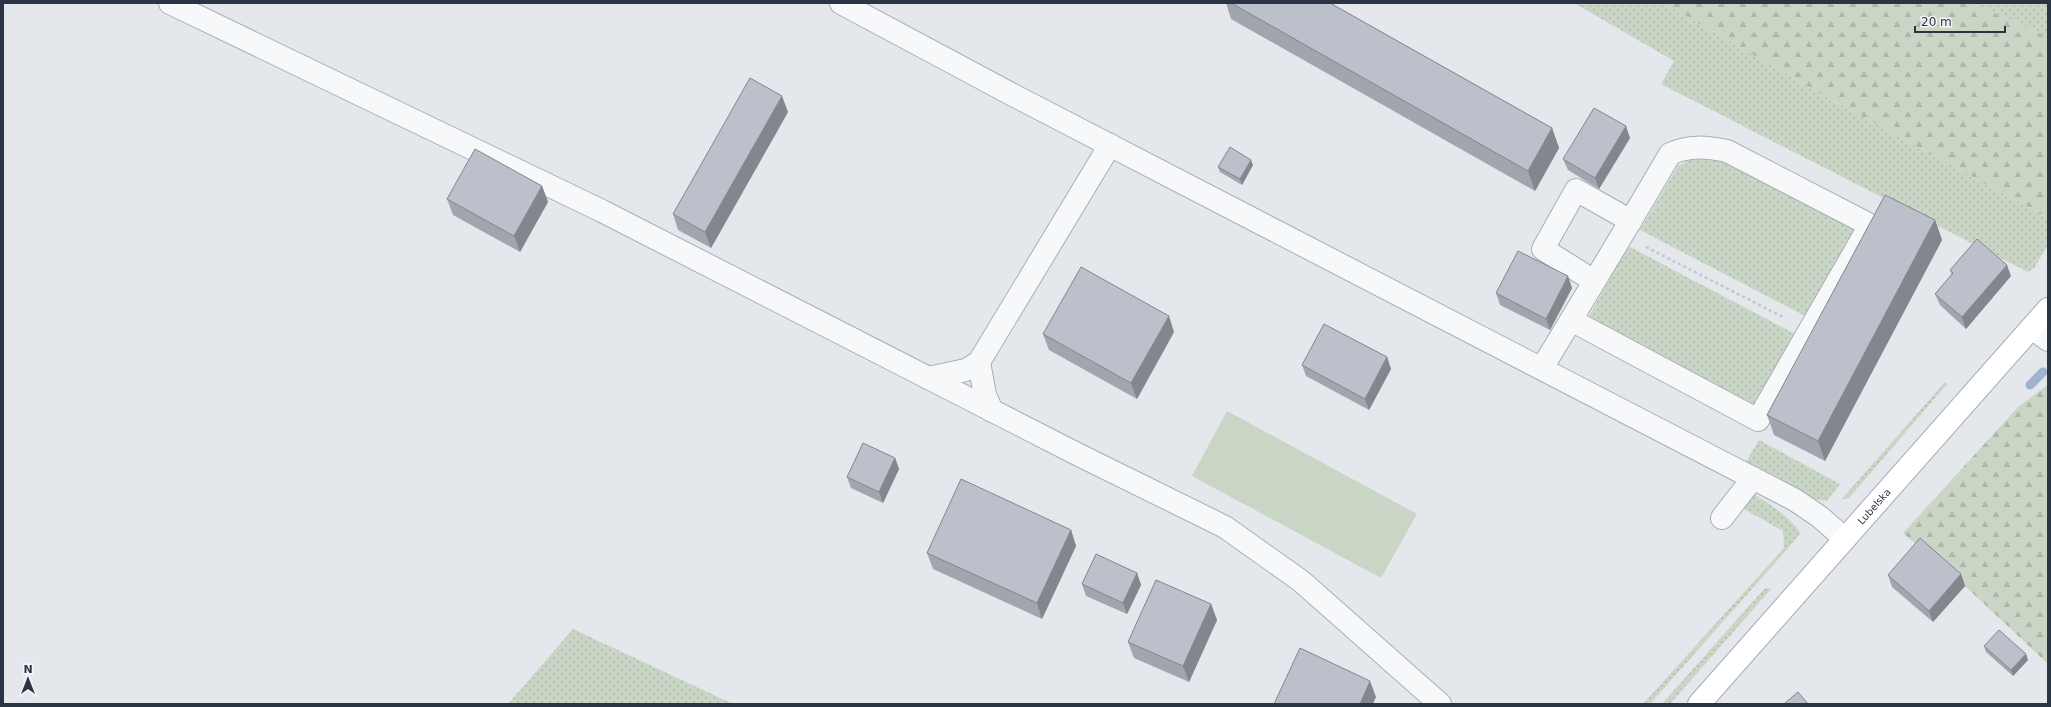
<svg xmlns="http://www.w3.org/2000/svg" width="2051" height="707" font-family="'DejaVu Sans',sans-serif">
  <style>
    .grass { fill: url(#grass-dots) }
    .forest { fill: url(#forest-firs) }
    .garden { fill: #c9d6c5 }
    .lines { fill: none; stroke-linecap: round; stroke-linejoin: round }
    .stream { stroke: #9fb4cc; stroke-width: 9 }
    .minor-casing { stroke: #a9aeb7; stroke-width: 24 }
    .major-casing { stroke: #a3abb8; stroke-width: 24 }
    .path { stroke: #c2c5cb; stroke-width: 2.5; stroke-dasharray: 3 3; stroke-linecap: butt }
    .minor { stroke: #f7f8fa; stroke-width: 22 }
    .major { stroke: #fff; stroke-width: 22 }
    .wall { fill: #a1a5ae }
    .shaded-wall { fill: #83868d }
    .building { fill: #bbc0ca; stroke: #83868d }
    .labels { text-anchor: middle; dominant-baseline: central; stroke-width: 3; stroke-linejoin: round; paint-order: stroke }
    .street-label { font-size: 10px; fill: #2b3445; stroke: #f4f6f9 }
  </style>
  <defs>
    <pattern id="grass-dots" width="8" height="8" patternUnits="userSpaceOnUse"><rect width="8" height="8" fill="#c9d6c5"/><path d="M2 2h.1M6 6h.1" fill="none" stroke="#adb8ab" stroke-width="1.8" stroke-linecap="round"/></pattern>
    <pattern id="forest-firs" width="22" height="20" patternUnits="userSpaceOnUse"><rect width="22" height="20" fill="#c9d6c5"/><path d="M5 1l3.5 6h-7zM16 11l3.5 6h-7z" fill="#adb8ab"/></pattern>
  </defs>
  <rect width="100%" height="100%" fill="#e4e7ec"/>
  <!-- grass -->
  <g class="grass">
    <polygon points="1574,3 1663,3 1830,99 2048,218 2048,245 2034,268 2028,272 1661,84 1674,61"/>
    <polygon points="1971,3 2048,3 2048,40 2039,32"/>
    <polygon points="1708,158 1723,162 1859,230 1809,318 1640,230 1678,166 1689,160"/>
    <polygon points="1628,246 1797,335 1757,414 1587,320"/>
    <polygon points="1945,382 1947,384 1849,498 1841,500"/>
    <polygon points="1759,440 1840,484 1827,501 1806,498 1744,465"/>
    <path d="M1754,494C1770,505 1789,515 1800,533L1797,538L1650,704H1643L1784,548L1783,531L1742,508Z"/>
    <polygon points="1765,588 1771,589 1670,704 1662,704"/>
    <polygon points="573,629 733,704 508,704"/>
  </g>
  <!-- forest -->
  <g class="forest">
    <polygon points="1663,3 1971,3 2039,32 2048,40 2048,218 1830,99"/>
    <polygon points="2048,385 2048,664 1965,586 1903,533 2019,406"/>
  </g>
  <!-- garden -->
  <polygon class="garden" points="1227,411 1417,514 1381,578 1192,476"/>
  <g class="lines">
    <!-- stream -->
    <polyline class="stream" points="2030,385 2043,372"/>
    <defs>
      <g id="minor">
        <polyline points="170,3 602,211 1077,454 1225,527 1301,581 1440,704"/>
        <polyline points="841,3 1013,95 1795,500 1820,517 1845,539"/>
        <polyline points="1594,281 1543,249 1576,190 1631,221"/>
        <polyline points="2032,328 2048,340"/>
        <polyline points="979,362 985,395 992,411"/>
        <path d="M1542,368C1585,297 1628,226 1670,154C1689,145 1707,147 1727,151L1870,225L1758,420L1571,320"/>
        <polyline points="928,378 966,370 979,362 1110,145"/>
        <polyline points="1722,518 1753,478"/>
      </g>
      <g id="major">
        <path id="s1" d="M1699,704L2048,309"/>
      </g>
    </defs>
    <!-- minor casing -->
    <use href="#minor" class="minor-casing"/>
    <!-- major casing -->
    <use href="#major" class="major-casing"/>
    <!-- path -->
    <polyline class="path" points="1646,247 1785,318"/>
    <!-- minor -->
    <use href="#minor" class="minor"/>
    <!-- major -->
    <use href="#major" class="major"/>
  </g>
  <!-- wall -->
  <g class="wall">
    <polygon points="1226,3 1330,3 1552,128 1559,148 1535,191 1231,19"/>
    <polygon points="788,112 711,248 678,230 673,214"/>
    <polygon points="1630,138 1599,189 1568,170 1563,159"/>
    <polygon points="1253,165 1242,185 1220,172 1218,167"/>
    <polygon points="542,186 548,202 520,252 453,215 447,199"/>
    <polygon points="1935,220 1942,240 1825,461 1774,435 1767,415"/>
    <polygon points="1950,270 2011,276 1966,329 1940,305 1935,294 1952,275"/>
    <polygon points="1572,288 1550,330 1500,305 1496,293"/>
    <polygon points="1174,332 1137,399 1049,350 1043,334"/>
    <polygon points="1387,357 1391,369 1369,410 1306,376 1302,365"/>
    <polygon points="895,458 899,469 883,503 851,488 847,477"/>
    <polygon points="1071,530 1076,546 1042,619 933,569 927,553"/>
    <polygon points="1137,573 1141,585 1127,614 1086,596 1082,584"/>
    <polygon points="1961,574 1965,586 1933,622 1892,587 1888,575"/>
    <polygon points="1211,604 1217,620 1189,682 1134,658 1128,642"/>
    <polygon points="1984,646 2028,660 2013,676 1986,652"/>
  </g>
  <!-- shaded-wall -->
  <g class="shaded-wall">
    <polygon points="782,96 788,112 711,248 705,232"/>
    <polygon points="1626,126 1630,138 1599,189 1595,178"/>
    <polygon points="1552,128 1559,148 1535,191 1528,171"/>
    <polygon points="1251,160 1253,165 1242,185 1240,179"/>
    <polygon points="542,186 548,202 520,252 514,236"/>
    <polygon points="1935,220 1942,240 1825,461 1818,441"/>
    <polygon points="2007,265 2011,276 1966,329 1962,317"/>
    <polygon points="1568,276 1572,288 1550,330 1546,319"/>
    <polygon points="1169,316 1174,332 1137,399 1131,383"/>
    <polygon points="1387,357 1391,369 1369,410 1365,399"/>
    <polygon points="895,458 899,469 883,503 879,492"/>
    <polygon points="1071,530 1076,546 1042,619 1037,603"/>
    <polygon points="1137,573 1141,585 1127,614 1123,603"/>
    <polygon points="1961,574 1965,586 1933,622 1929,611"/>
    <polygon points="1211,604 1217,620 1189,682 1183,666"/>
    <polygon points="2026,654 2028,660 2013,676 2011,670"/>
    <polygon points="1370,681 1376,697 1373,704 1360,704"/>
  </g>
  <!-- building -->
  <g class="building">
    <polygon points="1231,3 1330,3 1552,128 1528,171"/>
    <polygon points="750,78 782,96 705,232 673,214"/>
    <polygon points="1594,108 1626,126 1595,178 1563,159"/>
    <polygon points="1230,147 1251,160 1240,179 1218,167"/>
    <polygon points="475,149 542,186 514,236 447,199"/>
    <polygon points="1885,195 1935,220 1818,441 1767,415"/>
    <polygon points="1977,239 2007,265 1962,317 1935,294 1953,273 1950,270"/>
    <polygon points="1518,251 1568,276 1546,319 1496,293"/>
    <polygon points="1081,267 1169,316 1131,383 1043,334"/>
    <polygon points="1324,324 1387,357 1365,399 1302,365"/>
    <polygon points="863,443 895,458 879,492 847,477"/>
    <polygon points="961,479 1071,530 1037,603 927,553"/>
    <polygon points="1920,538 1961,574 1929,611 1888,575"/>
    <polygon points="1096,554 1137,573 1123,603 1082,584"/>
    <polygon points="1156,580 1211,604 1183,666 1128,642"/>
    <polygon points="1999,630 2026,654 2011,670 1984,646"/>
    <polygon points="1300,648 1370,681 1360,704 1274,704"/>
    <polygon points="1798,692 1808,704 1784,704"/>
  </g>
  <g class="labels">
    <!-- street labels -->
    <g class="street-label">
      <text stroke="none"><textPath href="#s1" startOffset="264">Lubelska</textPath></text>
    </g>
  </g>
  <!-- border -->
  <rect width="2051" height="707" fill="none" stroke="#2b3445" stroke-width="8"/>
  <!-- north arrow -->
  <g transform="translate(28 679)" stroke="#f4f6f9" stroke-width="3" paint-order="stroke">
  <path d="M0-3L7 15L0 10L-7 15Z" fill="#2b3445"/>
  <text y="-6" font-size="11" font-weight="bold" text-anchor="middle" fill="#2b3445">N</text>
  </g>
  <!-- scale -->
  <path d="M1915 26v6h90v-6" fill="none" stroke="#2b3445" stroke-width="2"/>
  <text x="1921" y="26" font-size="12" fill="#2b3445" stroke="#f4f6f9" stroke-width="3" paint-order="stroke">20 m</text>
</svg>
